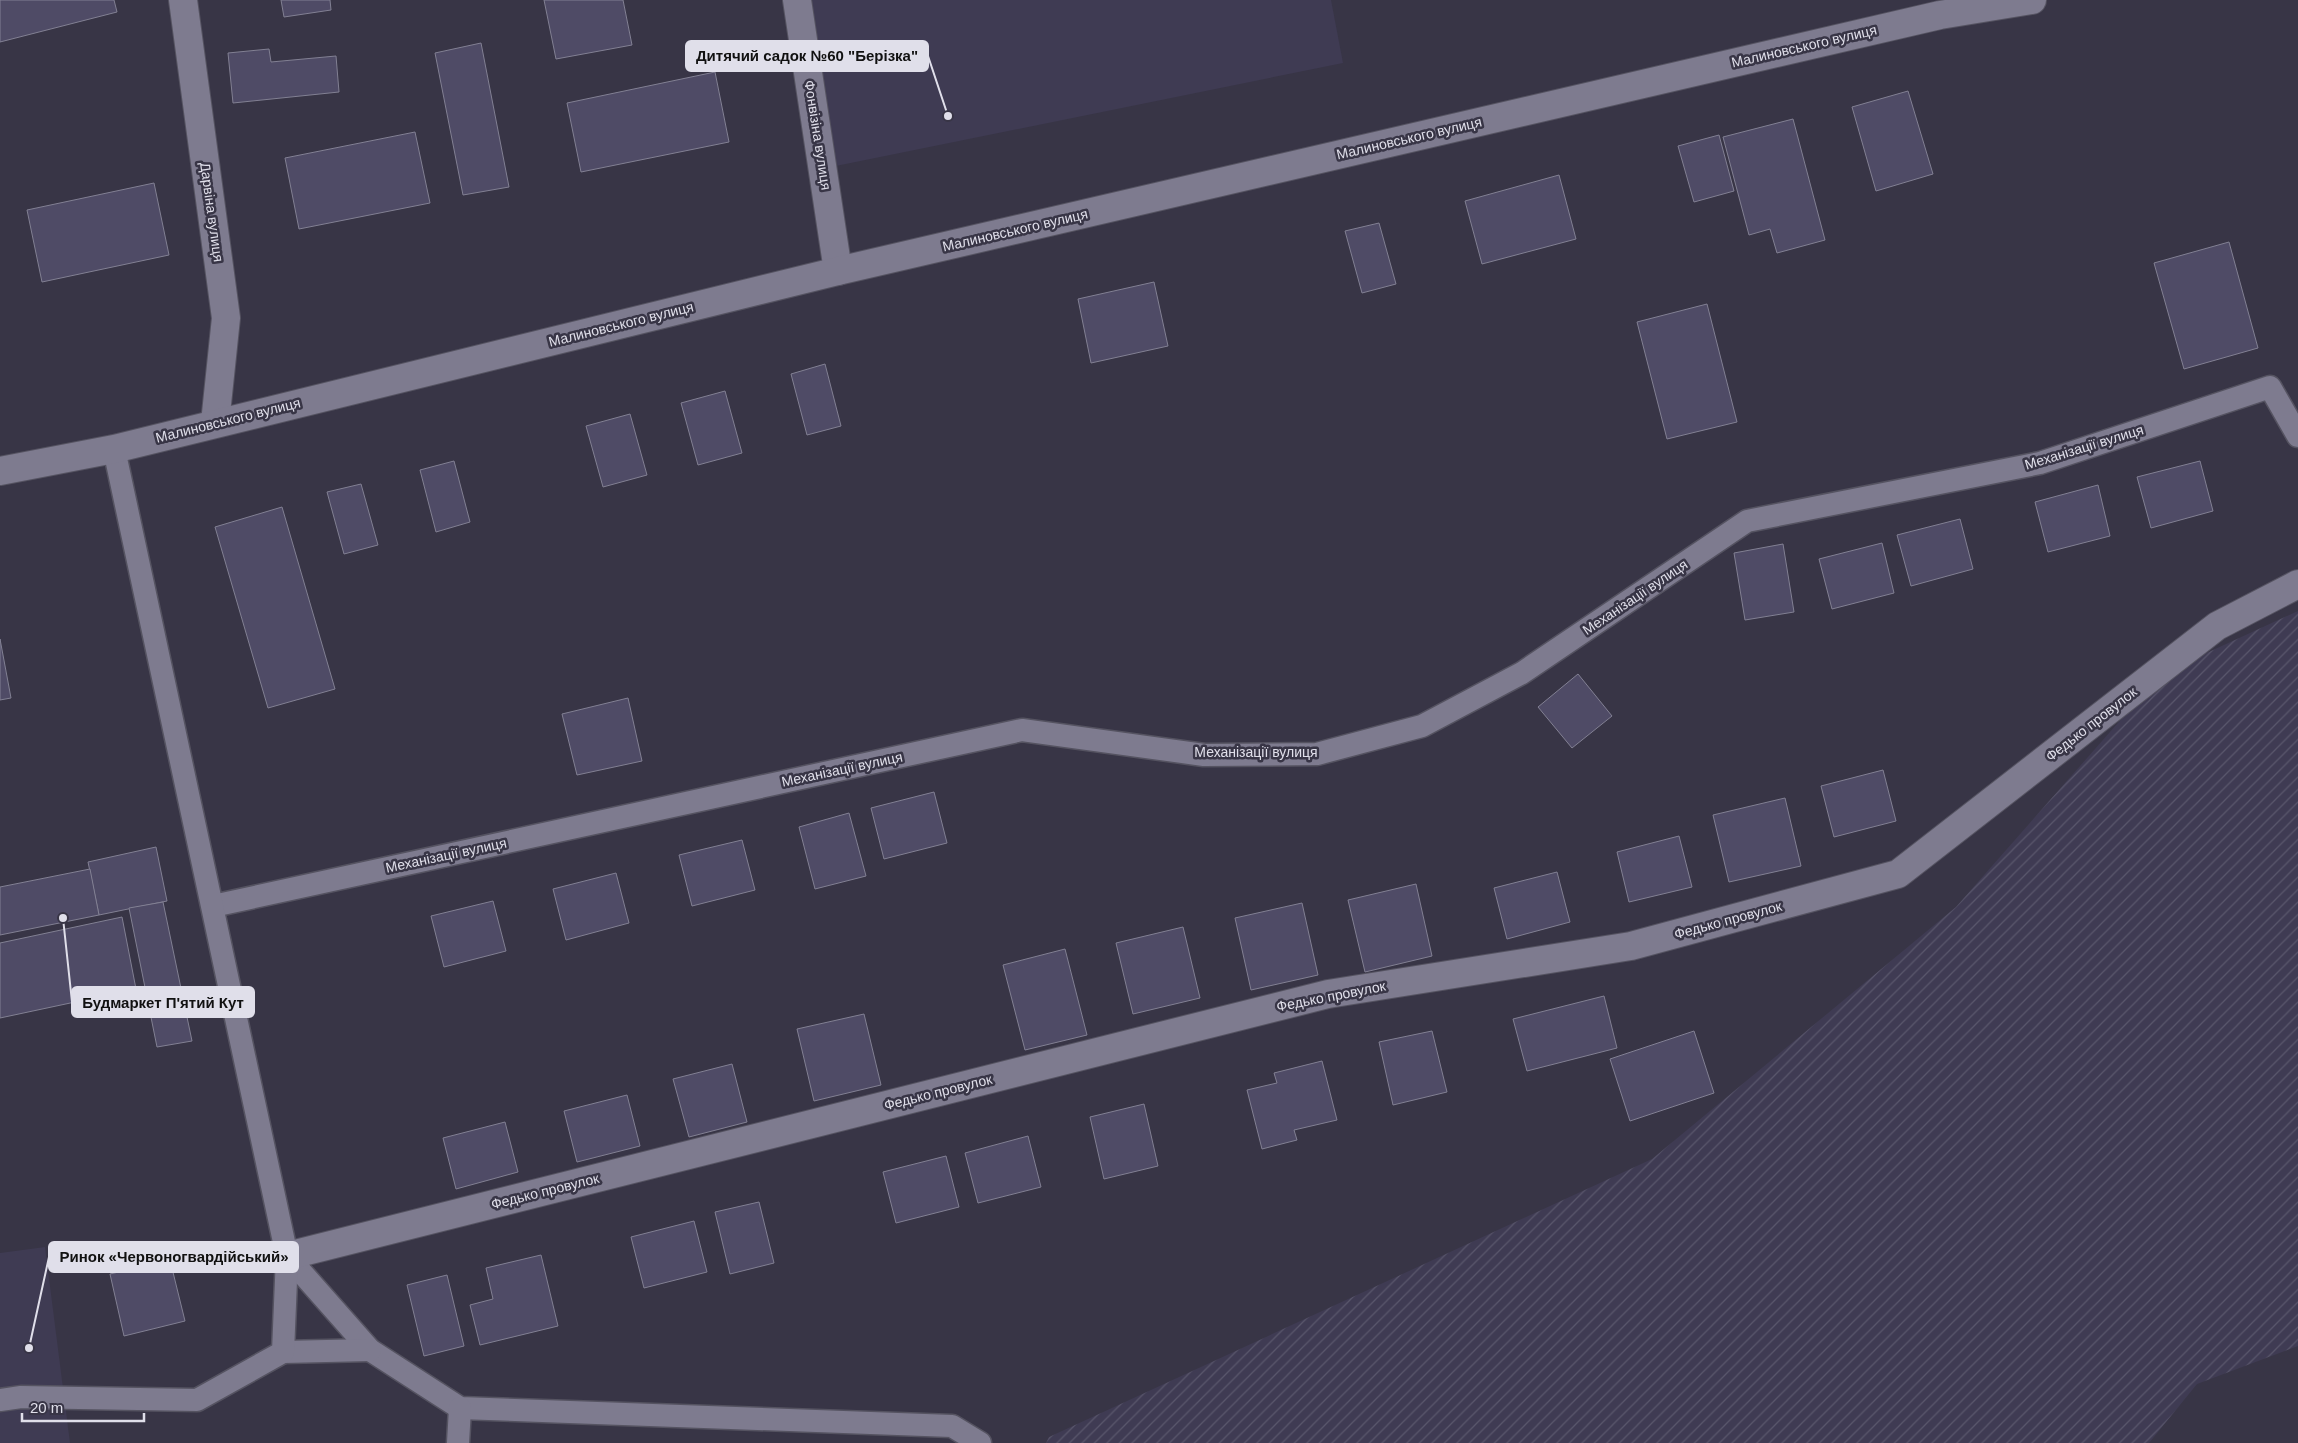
<svg xmlns="http://www.w3.org/2000/svg" width="2298" height="1443" font-family="Arial,sans-serif">
  <style>
    .built { fill: #3f3b53 }
    .industrial { fill: url(#industrial-furrows) }
    .building { fill: #4f4b66; stroke: #828093 }
    .lines { fill: none; stroke-linecap: round; stroke-linejoin: round }
    .service-casing { stroke: #555361; stroke-width: 25 }
    .minor-casing { stroke: #555361; stroke-width: 30 }
    .service { stroke: #7e7b8f; stroke-width: 22 }
    .minor { stroke: #7e7b8f; stroke-width: 28 }
    .labels { text-anchor: middle; dominant-baseline: central; stroke-width: 5; stroke-linejoin: round; paint-order: stroke }
    .street-label { font-size: 14px; fill: #e0dfea; stroke: #383546 }
    .leader { fill: none; stroke: #e0dfea; stroke-width: 2 }
    .callout-dot { fill: #e0dfea; stroke: #383546; stroke-width: 2 }
    .callout { fill: #e0dfea; stroke: #e0dfea; stroke-width: 2 }
    .callout-label { font-size: 15px; text-anchor: middle; font-weight: bold; fill: #111 }
  </style>
  <defs>
    <pattern id="industrial-furrows" width="10" height="10" patternUnits="userSpaceOnUse" patternTransform="scale(1.25)"><rect width="10" height="10" fill="#3f3b53"/><path d="M-1 1l2-2M0 10L10 0M9 11l2-2" fill="none" stroke="#5a576c"/></pattern>
  </defs>
  <rect width="100%" height="100%" fill="#383546"/>
  <!-- built -->
  <g class="built">
    <polygon points="796,0 1331,0 1343,63 821,169"/>
    <polygon points="45,1247 70,1443 0,1443 0,1253"/>
  </g>
  <!-- industrial -->
  <polygon class="industrial" points="2298,611 2298,1346 2197,1384 2149,1443 1046,1443 1049,1437 1652,1159 1956,907 2161,674"/>
  <!-- building -->
  <g class="building">
    <polygon points="0,0 114,0 117,12 0,42"/>
    <polygon points="281,0 330,0 331,10 284,17"/>
    <polygon points="544,0 623,0 632,45 556,59"/>
    <polygon points="481,43 509,187 463,195 435,53"/>
    <polygon points="269,49 271,62 336,56 339,92 233,103 228,53"/>
    <polygon points="715,72 729,142 581,172 567,103"/>
    <polygon points="1908,91 1933,174 1876,191 1852,107"/>
    <polygon points="1793,119 1825,240 1777,253 1770,229 1749,235 1723,137"/>
    <polygon points="415,132 430,203 299,229 285,158"/>
    <polygon points="1719,135 1734,191 1694,202 1678,146"/>
    <polygon points="1559,175 1576,239 1482,264 1465,201"/>
    <polygon points="154,183 169,255 42,282 27,210"/>
    <polygon points="1379,223 1396,284 1362,293 1345,231"/>
    <polygon points="2229,242 2258,348 2184,369 2154,263"/>
    <polygon points="1154,282 1168,346 1091,363 1078,299"/>
    <polygon points="1707,304 1737,422 1667,439 1637,322"/>
    <polygon points="825,364 841,426 807,435 791,374"/>
    <polygon points="725,391 742,453 698,465 681,403"/>
    <polygon points="630,414 647,475 603,487 586,426"/>
    <polygon points="454,461 470,522 436,532 420,470"/>
    <polygon points="2200,461 2213,511 2151,528 2137,477"/>
    <polygon points="361,484 378,545 344,554 327,492"/>
    <polygon points="2098,485 2110,536 2048,552 2035,502"/>
    <polygon points="282,507 335,689 268,708 215,527"/>
    <polygon points="1960,519 1973,569 1911,586 1897,535"/>
    <polygon points="1882,543 1894,593 1832,609 1819,559"/>
    <polygon points="1783,544 1794,612 1745,620 1734,553"/>
    <polygon points="0,639 11,698 0,700"/>
    <polygon points="1578,674 1612,716 1572,748 1538,707"/>
    <polygon points="628,698 642,761 577,775 562,714"/>
    <polygon points="1883,770 1896,821 1834,837 1821,786"/>
    <polygon points="934,792 947,843 884,859 871,808"/>
    <polygon points="1785,798 1801,866 1729,882 1713,815"/>
    <polygon points="849,813 866,876 815,889 799,827"/>
    <polygon points="1679,836 1692,887 1629,902 1617,852"/>
    <polygon points="742,840 755,890 692,906 679,855"/>
    <polygon points="156,847 167,901 99,915 88,862"/>
    <polygon points="90,869 99,915 0,935 0,887"/>
    <polygon points="1557,872 1570,922 1507,939 1494,888"/>
    <polygon points="616,873 629,923 566,940 553,889"/>
    <polygon points="1416,884 1432,956 1365,972 1348,900"/>
    <polygon points="493,901 506,951 444,967 431,916"/>
    <polygon points="163,902 192,1041 157,1047 129,908"/>
    <polygon points="1302,903 1318,975 1251,990 1235,918"/>
    <polygon points="122,917 136,989 0,1018 0,943"/>
    <polygon points="1183,927 1200,998 1133,1014 1116,943"/>
    <polygon points="1065,949 1087,1035 1025,1050 1003,965"/>
    <polygon points="1604,996 1617,1048 1527,1071 1513,1019"/>
    <polygon points="864,1014 881,1085 814,1101 797,1029"/>
    <polygon points="1432,1031 1447,1092 1393,1105 1379,1042"/>
    <polygon points="1694,1031 1714,1093 1630,1121 1610,1059"/>
    <polygon points="1322,1061 1337,1120 1294,1130 1297,1140 1262,1149 1247,1090 1277,1083 1274,1073"/>
    <polygon points="732,1064 747,1122 689,1137 673,1079"/>
    <polygon points="627,1095 640,1146 577,1162 564,1111"/>
    <polygon points="1144,1104 1158,1166 1104,1179 1090,1117"/>
    <polygon points="505,1122 518,1172 456,1189 443,1138"/>
    <polygon points="1028,1136 1041,1187 978,1203 965,1153"/>
    <polygon points="946,1156 959,1207 896,1223 883,1172"/>
    <polygon points="759,1202 774,1263 730,1274 715,1212"/>
    <polygon points="694,1221 707,1272 644,1288 631,1237"/>
    <polygon points="541,1255 558,1326 480,1345 470,1305 493,1299 486,1268"/>
    <polygon points="170,1260 185,1321 124,1336 110,1274"/>
    <polygon points="447,1275 464,1346 424,1356 407,1285"/>
  </g>
  <g class="lines">
    <defs>
      <g id="service">
        <polyline points="213,906 1022,730 1204,755 1317,754 1422,726 1522,673 1747,521 2040,463 2270,387 2298,436"/>
        <polyline points="287,1256 370,1350 460,1408 952,1426 980,1443"/>
        <polyline points="283,1352 370,1350"/>
        <polyline points="0,1400 21,1397 197,1400 283,1352 287,1256 114,449"/>
        <polyline points="458,1443 460,1408"/>
      </g>
      <g id="minor">
        <polyline points="183,0 226,318 215,423"/>
        <polyline points="797,0 838,271"/>
        <polyline points="0,471 114,449 838,271 1940,15 2032,0"/>
        <polyline points="287,1256 1328,994 1631,946 1898,874 2217,626 2298,584"/>
      </g>
    </defs>
    <!-- service casing -->
    <use href="#service" class="service-casing"/>
    <!-- minor casing -->
    <use href="#minor" class="minor-casing"/>
    <!-- service -->
    <use href="#service" class="service"/>
    <!-- minor -->
    <use href="#minor" class="minor"/>
  </g>
  <g class="labels">
    <!-- street labels -->
    <g class="street-label">
      <text transform="translate(1804 46) rotate(-13)">Малиновського вулиця</text>
      <text transform="translate(818 135) rotate(81)">Фонвізіна вулиця</text>
      <text transform="translate(1409 138) rotate(-13)">Малиновського вулиця</text>
      <text transform="translate(212 212) rotate(82)">Дарвіна вулиця</text>
      <text transform="translate(1015 230) rotate(-13)">Малиновського вулиця</text>
      <text transform="translate(621 324) rotate(-14)">Малиновського вулиця</text>
      <text transform="translate(228 420) rotate(-14)">Малиновського вулиця</text>
      <text transform="translate(2084 447) rotate(-17)">Механізації вулиця</text>
      <text transform="translate(1635 597) rotate(-34)">Механізації вулиця</text>
      <text transform="translate(2091 724) rotate(-38)">Федько провулок</text>
      <text x="1256" y="752">Механізації вулиця</text>
      <text transform="translate(842 769) rotate(-12)">Механізації вулиця</text>
      <text transform="translate(446 855) rotate(-12)">Механізації вулиця</text>
      <text transform="translate(1728 920) rotate(-15)">Федько провулок</text>
      <text transform="translate(1331 996) rotate(-11)">Федько провулок</text>
      <text transform="translate(938 1092) rotate(-14)">Федько провулок</text>
      <text transform="translate(545 1191) rotate(-14)">Федько провулок</text>
    </g>
  </g>
  <!-- callouts -->
  <path class="leader" d="M948 116L928 56M63 918L72 1002M29 1348L49 1257"/>
  <g class="callout-dot">
    <circle cx="948" cy="116" r="5"/>
    <circle cx="63" cy="918" r="5"/>
    <circle cx="29" cy="1348" r="5"/>
  </g>
  <g class="callout">
    <rect x="686" y="41" width="242" height="30" rx="5"/>
    <rect x="72" y="987" width="182" height="30" rx="5"/>
    <rect x="49" y="1242" width="249" height="30" rx="5"/>
  </g>
  <g class="callout-label">
    <text x="807" y="61">Дитячий садок №60 "Берізка"</text>
    <text x="163" y="1008">Будмаркет П'ятий Кут</text>
    <text x="174" y="1262">Ринок «Червоногвардійський»</text>
  </g>
  <!-- scale -->
  <path d="M22 1413v8h122v-8" fill="none" stroke="#e0dfea" stroke-width="2.5"/>
  <text x="30" y="1413" font-size="15" fill="#e0dfea" stroke="#383546" stroke-width="4" paint-order="stroke">20 m</text>
</svg>
